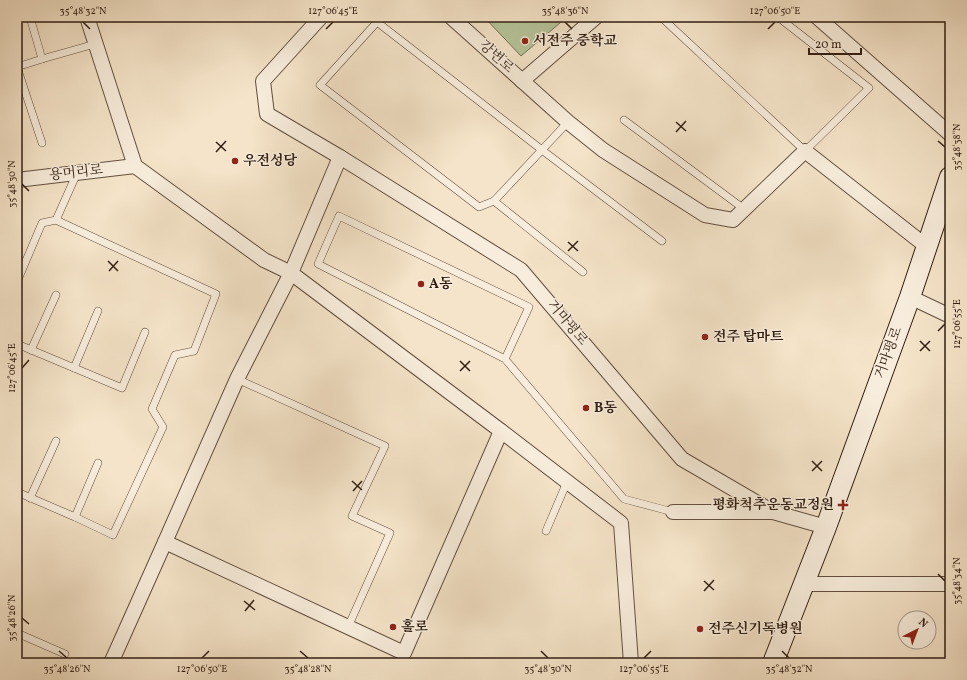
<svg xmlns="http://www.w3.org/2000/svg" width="967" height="680" font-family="Vollkorn,'Noto Serif KR',serif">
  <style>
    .green { fill: #b6c59b; stroke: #747257 }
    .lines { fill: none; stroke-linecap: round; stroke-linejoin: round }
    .lane-casing { stroke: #635040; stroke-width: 8 }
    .street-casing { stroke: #635040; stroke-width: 16 }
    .secondary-casing { stroke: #321f13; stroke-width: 22 }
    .lane { stroke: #f8eddc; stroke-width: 7 }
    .street { stroke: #f8eddc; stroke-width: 14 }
    .secondary { stroke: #f8eddc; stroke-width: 20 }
    .ticks { fill: none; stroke: #321f13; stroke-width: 1.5 }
    .poi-dot { fill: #8f2418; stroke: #f8eddc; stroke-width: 1.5 }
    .labels { text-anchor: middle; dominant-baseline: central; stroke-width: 3; stroke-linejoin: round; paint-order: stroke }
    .poi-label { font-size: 14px; font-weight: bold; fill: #321f13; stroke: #f8eddc; text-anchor: start }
    .street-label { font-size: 14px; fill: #321f13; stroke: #f8eddc }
    .neatline { fill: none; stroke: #321f13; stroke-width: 1.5 }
    .ticks-label { font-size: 10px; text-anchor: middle; fill: #321f13 }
  </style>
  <rect width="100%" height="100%" fill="#f5e4c9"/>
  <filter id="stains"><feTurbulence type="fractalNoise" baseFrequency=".005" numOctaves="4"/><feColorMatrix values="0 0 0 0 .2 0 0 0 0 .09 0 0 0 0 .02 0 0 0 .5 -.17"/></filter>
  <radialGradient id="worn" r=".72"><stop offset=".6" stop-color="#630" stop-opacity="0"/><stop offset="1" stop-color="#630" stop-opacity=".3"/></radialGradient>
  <!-- green -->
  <polygon class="green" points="484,17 567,17 521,56"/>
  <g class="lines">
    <defs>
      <g id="lane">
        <polyline points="661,17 805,151 869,88 778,17"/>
        <polyline points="42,59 95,44"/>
        <polyline points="17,67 42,143"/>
        <polyline points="17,67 42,59 30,17"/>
        <polyline points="624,120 744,209"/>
        <polyline points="568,122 494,201 583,272"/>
        <polyline points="494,201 479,207 320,85 377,22 542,150 662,241"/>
        <polyline points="56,220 216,294 194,351 175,355 152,409 163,427 113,535 75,517"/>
        <polyline points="17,282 42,223 56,220 77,173"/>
        <polyline points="17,344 122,388 145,332"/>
        <polyline points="31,350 56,295"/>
        <polyline points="505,359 529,307 339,216 318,264 505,359 624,499 673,512"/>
        <polyline points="74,368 98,311"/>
        <polyline points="237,379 385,446 352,516 390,533 348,627"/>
        <polyline points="17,492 75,517 98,463"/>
        <polyline points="30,498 56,441"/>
        <polyline points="546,531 567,482"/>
        <polyline points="17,633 65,654"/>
      </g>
      <g id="street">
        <polyline points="87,17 135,166 264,260 291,273 237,379 165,542 111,663"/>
        <polyline points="321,17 263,81 267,114 340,157 521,270 682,459 773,512 826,527"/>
        <polyline points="451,17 568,122 603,150 705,215 733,220 805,151 926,246"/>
        <polyline points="817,17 950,134"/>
        <polyline points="522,81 596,17"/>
        <polyline points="340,157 291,273 501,431 621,523 631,663"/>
        <polyline points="17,180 135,166"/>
        <polyline points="910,297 950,316"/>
        <polyline points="673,512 772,512"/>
        <polyline points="165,542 404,653 501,431"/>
        <polyline points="805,584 950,584"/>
      </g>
      <polyline id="secondary" points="773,663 826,527 910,297 950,177"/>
    </defs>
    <!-- lane casing -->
    <use href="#lane" class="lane-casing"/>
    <!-- street casing -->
    <use href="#street" class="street-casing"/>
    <!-- secondary casing -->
    <use href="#secondary" class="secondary-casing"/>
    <!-- lane -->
    <use href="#lane" class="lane"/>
    <!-- street -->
    <use href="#street" class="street"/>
    <!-- secondary -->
    <use href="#secondary" class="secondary"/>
  </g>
  <!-- ticks -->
  <path class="ticks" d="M83,22L90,29M565,22L572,29M326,29L333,22M768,29L775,22M676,122L686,131M676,132L686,121M938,141L945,147M216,142L226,151M216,152L226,141M22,184L29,191M568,242L578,251M568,251L578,241M108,261L118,271M109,271L118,261M938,331L945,324M920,341L930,351M920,351L930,341M460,361L470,371M22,368L29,360M460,371L470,361M812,461L822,471M812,471L822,461M352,481L362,490M353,491L362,481M938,574L945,581M704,581L714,590M704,591L714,580M244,601L255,610M245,611L254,600M22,618L29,624M59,651L67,658M300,651L308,658M541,651L548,658M782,651L789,658M202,658L209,651M644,658L651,651"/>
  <!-- markers -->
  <g class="poi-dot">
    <circle cx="525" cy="41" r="4"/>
    <circle cx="235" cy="161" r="4"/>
    <circle cx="421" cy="284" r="4"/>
    <circle cx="705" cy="337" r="4"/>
    <circle cx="586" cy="408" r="4"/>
    <path d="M841 499h4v4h4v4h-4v4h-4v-4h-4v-4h4z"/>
    <circle cx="393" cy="627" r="4"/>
    <circle cx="700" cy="629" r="4"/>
  </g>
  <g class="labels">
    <!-- poi labels -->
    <g class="poi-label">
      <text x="533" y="41">서전주 중학교</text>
      <text x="243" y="161">우전성당</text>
      <text x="429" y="284">A동</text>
      <text x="713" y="337">전주 탑마트</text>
      <text x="594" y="408">B동</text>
      <text x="834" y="505" text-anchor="end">평화척추운동교정원</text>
      <text x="401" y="627">홀로</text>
      <text x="708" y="629">전주신기독병원</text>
    </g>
    <!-- street labels -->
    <g class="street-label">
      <text transform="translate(496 57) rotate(42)">강변로</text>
      <text transform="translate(76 173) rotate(-6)">용머리로</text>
      <text transform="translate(567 323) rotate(50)">거마평로</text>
      <text transform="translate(889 353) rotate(-70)">거마평로</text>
    </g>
  </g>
  <!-- margin -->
  <rect width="967" height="680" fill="none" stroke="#f5e4c9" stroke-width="44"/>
  <!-- north arrow -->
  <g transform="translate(917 630) rotate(42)"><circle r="19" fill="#f8eddc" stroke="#a99b8c"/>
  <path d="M0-3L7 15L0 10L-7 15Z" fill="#8f2418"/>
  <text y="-6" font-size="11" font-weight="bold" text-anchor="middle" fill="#321f13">N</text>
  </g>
  <!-- scale -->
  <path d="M809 48v6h52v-6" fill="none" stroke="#321f13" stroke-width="2"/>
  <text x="815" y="48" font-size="12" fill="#321f13" stroke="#f8eddc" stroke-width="3" paint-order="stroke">20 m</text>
  <rect x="22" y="22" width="923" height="636" class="neatline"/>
  <g class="ticks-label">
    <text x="83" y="14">35°48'32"N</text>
    <text x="333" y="14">127°06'45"E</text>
    <text x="565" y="14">35°48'36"N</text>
    <text x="775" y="14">127°06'50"E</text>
    <text transform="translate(956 147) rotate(-90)" y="4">35°48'38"N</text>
    <text transform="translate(11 184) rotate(-90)" y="4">35°48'30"N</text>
    <text transform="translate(956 324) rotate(-90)" y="4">127°06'55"E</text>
    <text transform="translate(11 368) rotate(-90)" y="4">127°06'45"E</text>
    <text transform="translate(956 581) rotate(-90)" y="4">35°48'34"N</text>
    <text transform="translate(11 618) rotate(-90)" y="4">35°48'26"N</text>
    <text x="67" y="672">35°48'26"N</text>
    <text x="202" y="672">127°06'50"E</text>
    <text x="308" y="672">35°48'28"N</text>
    <text x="548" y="672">35°48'30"N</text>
    <text x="644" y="672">127°06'55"E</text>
    <text x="789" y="672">35°48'32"N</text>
  </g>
  <rect width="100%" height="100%" filter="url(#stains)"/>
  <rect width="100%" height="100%" fill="url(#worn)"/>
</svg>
